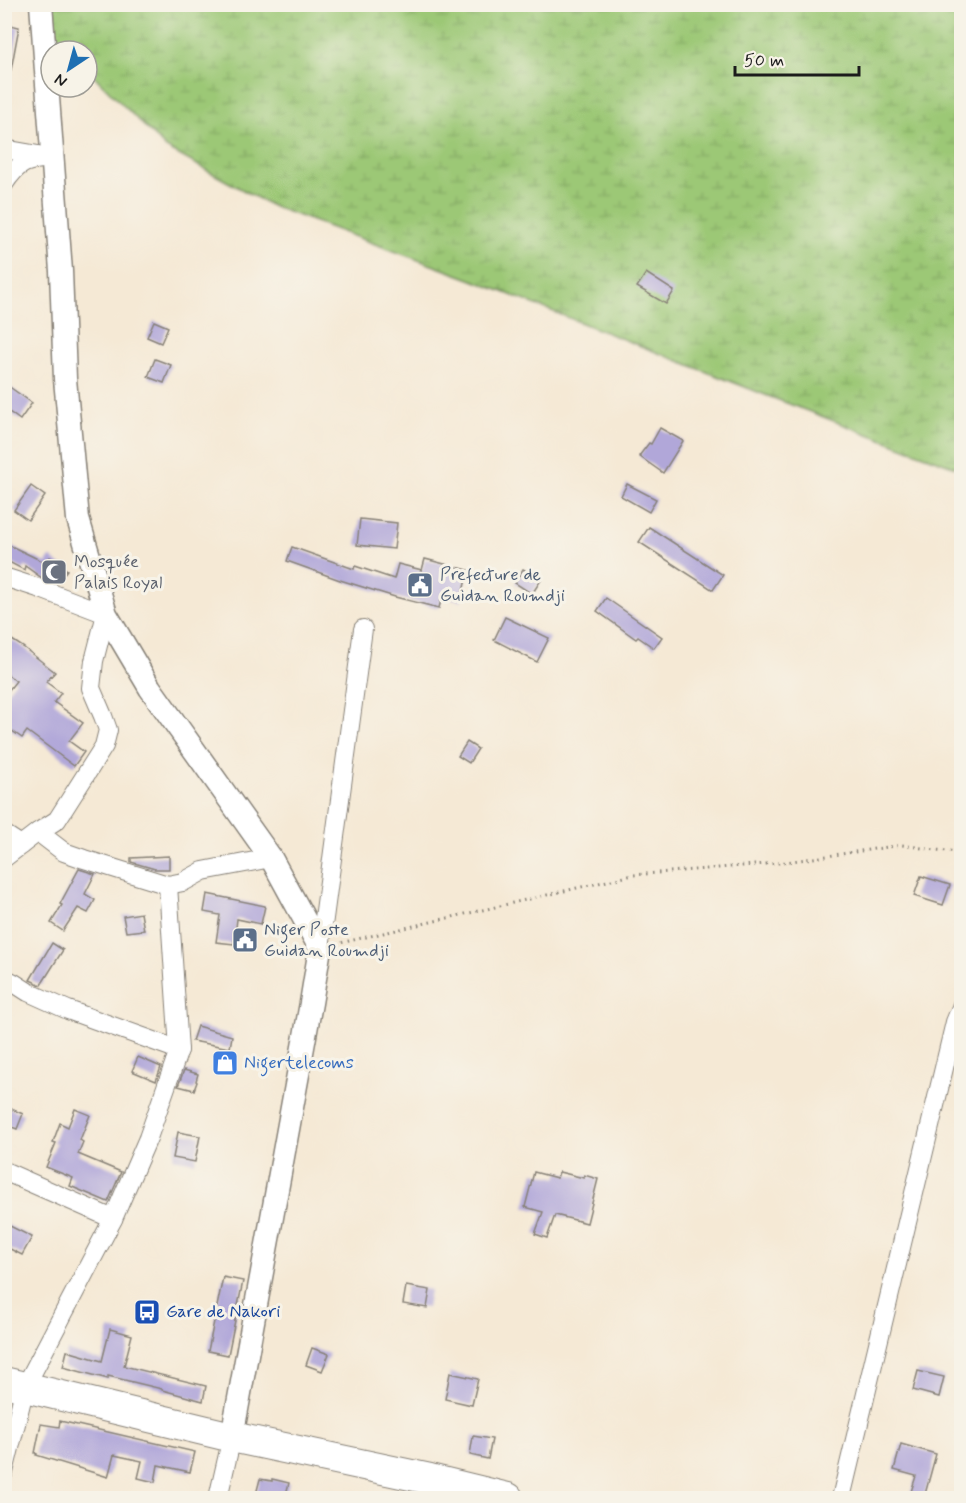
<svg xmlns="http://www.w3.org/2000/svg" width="966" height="1503" font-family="Mynerve,sans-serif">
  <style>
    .wetland { fill: url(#wetland-marsh); stroke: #5c7249; stroke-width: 1.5 }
    .building { fill: #b1a7d9 }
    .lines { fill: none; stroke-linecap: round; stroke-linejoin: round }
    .minor-casing { stroke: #888278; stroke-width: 20 }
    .tertiary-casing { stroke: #888278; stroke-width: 25 }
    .trunk-casing { stroke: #888278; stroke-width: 32 }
    .path { stroke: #888278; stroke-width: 3; stroke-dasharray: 1.5 4.5; stroke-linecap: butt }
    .minor { stroke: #fff; stroke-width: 18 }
    .tertiary { stroke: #fff; stroke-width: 22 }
    .trunk { stroke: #fff; stroke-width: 30 }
    .labels { text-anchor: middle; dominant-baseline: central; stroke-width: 6; stroke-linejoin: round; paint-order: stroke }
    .worship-label { font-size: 18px; fill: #5b616d; stroke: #f7f3e8; text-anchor: start }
    .service-label { font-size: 18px; fill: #4e5e75; stroke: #f7f3e8; text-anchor: start }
    .shop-label { font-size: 18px; fill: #366cbe; stroke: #f7f3e8; text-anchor: start }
    .transit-label { font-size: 18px; fill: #164399; stroke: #f7f3e8; text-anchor: start }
  </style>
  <defs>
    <pattern id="wetland-marsh" width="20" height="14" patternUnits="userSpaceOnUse" patternTransform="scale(1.5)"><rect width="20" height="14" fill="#9cc876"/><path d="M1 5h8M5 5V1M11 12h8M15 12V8" fill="none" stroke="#86ab66"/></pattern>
  </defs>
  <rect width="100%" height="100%" fill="#f7f3e8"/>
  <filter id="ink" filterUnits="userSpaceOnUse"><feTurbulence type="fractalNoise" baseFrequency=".0167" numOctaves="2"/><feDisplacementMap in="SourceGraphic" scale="12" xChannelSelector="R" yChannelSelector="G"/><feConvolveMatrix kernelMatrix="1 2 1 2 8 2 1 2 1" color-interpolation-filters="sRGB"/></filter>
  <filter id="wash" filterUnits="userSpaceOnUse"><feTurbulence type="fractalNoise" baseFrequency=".008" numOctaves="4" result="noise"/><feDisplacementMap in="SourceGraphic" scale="24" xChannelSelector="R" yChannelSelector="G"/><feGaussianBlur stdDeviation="1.35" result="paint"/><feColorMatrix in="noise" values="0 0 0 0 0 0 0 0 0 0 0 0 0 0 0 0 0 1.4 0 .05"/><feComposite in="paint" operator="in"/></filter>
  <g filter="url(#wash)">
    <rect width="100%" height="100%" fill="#f5e9d5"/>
    <!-- wetland -->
    <polygon class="wetland" points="41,5 961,5 961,461 955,467 768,396 470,279 272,206 166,148 87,69 87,51 69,51 59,41"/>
    <g id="blocks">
      <!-- building -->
      <g class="building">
        <polygon points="6,24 19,27 11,70 4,69 4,32"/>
        <polygon points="646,273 674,291 666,304 637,287"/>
        <polygon points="154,321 168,327 161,343 147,337"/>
        <polygon points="155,359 171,365 164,383 148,377"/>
        <polygon points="4,383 32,403 20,420 4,408"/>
        <polygon points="660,428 683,441 663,473 639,456 649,443 651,444"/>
        <polygon points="627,484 656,499 649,512 621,496"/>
        <polygon points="31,486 45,496 28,520 14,510"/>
        <polygon points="360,519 397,523 394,549 357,545"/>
        <polygon points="649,527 723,575 713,590 639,542"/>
        <polygon points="9,545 46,563 50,557 67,570 57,583 42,578 25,566 24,570 5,560 8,554 5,552"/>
        <polygon points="292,547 354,569 355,566 394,579 398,564 422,570 425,559 468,570 461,601 442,596 439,608 395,597 340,580 287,561"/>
        <polygon points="523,569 541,580 532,594 515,583"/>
        <polygon points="606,598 662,637 654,648 638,637 636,639 597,611"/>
        <polygon points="505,617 549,638 537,662 494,640"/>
        <polygon points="12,640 23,647 55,672 46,682 61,693 54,702 83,723 69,741 84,752 74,766 27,731 22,738 4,725 4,696 16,681 4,672 4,652"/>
        <polygon points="467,742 478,749 469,763 458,756"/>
        <polygon points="169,856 169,869 155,869 131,862 131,858"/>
        <polygon points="79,869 95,874 85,894 95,900 88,913 78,908 63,931 51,923 62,905 60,904"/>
        <polygon points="921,876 950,885 943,905 914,896"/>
        <polygon points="207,894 265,906 261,924 237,919 234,944 216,942 220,915 204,912"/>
        <polygon points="141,913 144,930 126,932 123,916"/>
        <polygon points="52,943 63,950 41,985 30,980"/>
        <polygon points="197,1026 232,1036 230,1048 192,1041"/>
        <polygon points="138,1057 161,1067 156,1081 132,1071"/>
        <polygon points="184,1070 198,1074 196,1081 197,1082 194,1090 178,1086"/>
        <polygon points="4,1106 23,1114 17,1129 4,1124"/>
        <polygon points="75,1109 90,1115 80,1140 83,1142 78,1154 121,1172 108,1202 70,1186 73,1178 46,1167 56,1143 53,1142 60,1123 68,1127"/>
        <polygon points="178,1132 200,1136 195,1162 173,1158"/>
        <polygon points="534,1172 557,1178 559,1172 584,1178 584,1175 598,1179 587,1223 555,1215 547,1238 535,1234 543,1212 525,1207"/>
        <polygon points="4,1223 32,1237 22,1255 4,1246"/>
        <polygon points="223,1277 243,1281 228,1355 208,1351"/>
        <polygon points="406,1286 430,1290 427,1308 403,1304"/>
        <polygon points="110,1329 132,1335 124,1366 206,1386 203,1401 162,1390 162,1389 108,1376 108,1379 63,1367 67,1351 102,1361"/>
        <polygon points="312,1348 329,1354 322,1371 306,1365"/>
        <polygon points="918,1371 944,1377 939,1397 913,1390"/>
        <polygon points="450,1373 478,1379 472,1405 445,1399"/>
        <polygon points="60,1421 195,1452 190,1472 158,1465 155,1482 138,1478 142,1461 114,1455 108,1477 36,1455 37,1454 35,1453 41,1424 59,1427"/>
        <polygon points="473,1436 492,1439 488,1459 470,1455"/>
        <polygon points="901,1444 936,1454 924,1498 909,1498 916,1476 894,1470"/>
        <polygon points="260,1479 272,1481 272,1479 289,1483 285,1498 255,1498"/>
      </g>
    </g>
  </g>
  <g filter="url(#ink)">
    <use href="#blocks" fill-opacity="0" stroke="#888278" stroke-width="1.5"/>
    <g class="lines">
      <defs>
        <g id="minor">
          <polyline points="4,149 44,156"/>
          <path d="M4,184C19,161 27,160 53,158"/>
          <polyline points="4,577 38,588 106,614 94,661 91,688 103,716 108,730 104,746 57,820 38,832 4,858"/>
          <polyline points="38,832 64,852 84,859 168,885 183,882 203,871 271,858"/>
          <polyline points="4,834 21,845"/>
          <polyline points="320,948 363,629"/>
          <polyline points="4,978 14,983 28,992 68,1010 179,1050"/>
          <polyline points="4,1171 113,1219"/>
          <polyline points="4,1472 25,1387 113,1219 148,1138 179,1050 168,885"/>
          <polyline points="218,1498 232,1437"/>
          <polyline points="841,1498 955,1022 962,1005"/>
        </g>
        <polyline id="tertiary" points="41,4 61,271 65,379 78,519 106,614 150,688 271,858 320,948 311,1003 232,1437"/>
        <polyline id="trunk" points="4,1382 232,1437 430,1479 508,1498"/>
      </defs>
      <!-- minor casing -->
      <use href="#minor" class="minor-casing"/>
      <!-- tertiary casing -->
      <use href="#tertiary" class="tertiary-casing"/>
      <!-- trunk casing -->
      <use href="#trunk" class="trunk-casing"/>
      <!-- path -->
      <polyline class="path" points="336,944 633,875 779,863 902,845 935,850 959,852 962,850"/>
      <!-- minor -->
      <use href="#minor" class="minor"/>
      <!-- tertiary -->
      <use href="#tertiary" class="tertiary"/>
      <!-- trunk -->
      <use href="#trunk" class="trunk"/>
    </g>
  </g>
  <!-- icons -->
  <defs>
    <symbol id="mosque-square" viewBox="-11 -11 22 22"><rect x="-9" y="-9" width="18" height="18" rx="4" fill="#6b7280" stroke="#f7f3e8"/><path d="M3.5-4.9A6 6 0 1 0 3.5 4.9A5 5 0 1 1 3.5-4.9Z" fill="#fff"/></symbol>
    <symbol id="civic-square" viewBox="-11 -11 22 22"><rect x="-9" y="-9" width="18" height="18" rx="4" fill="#5c6f8a" stroke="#f7f3e8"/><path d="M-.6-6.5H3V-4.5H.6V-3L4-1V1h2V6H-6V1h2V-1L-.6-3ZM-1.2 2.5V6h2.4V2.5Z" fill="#fff"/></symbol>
    <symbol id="shop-square" viewBox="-11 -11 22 22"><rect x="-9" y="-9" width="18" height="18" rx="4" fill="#3f7fe0" stroke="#f7f3e8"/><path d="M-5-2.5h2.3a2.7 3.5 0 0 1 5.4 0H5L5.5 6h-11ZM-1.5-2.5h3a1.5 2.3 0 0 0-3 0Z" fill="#fff"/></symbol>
    <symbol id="bus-square" viewBox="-11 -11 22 22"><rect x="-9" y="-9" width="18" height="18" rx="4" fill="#1a4fb4" stroke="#f7f3e8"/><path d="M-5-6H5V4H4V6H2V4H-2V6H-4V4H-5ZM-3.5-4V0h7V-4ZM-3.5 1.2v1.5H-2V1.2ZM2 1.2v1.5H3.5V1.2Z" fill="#fff"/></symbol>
  </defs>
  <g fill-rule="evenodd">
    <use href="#mosque-square" x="39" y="557" width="30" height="30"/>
    <use href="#civic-square" x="405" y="570" width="30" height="30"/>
    <use href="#civic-square" x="230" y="925" width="30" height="30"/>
    <use href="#shop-square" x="210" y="1048" width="30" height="30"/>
    <use href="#bus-square" x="132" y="1297" width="30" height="30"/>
  </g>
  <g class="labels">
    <!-- worship labels -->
    <g class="worship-label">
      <text x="74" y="562">Mosquée<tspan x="74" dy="21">Palais Royal</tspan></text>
    </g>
    <!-- service labels -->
    <g class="service-label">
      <text x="440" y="575">Prefecture de<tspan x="440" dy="21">Guidan Roumdji</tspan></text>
      <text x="264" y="930">Niger Poste<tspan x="264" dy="21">Guidan Roumdji</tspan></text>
    </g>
    <!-- shop labels -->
    <g class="shop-label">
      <text x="244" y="1063">Nigertelecoms</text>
    </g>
    <!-- transit labels -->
    <g class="transit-label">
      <text x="166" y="1312">Gare de Nakori</text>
    </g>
  </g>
  <!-- margin -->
  <rect width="966" height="1503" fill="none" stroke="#f7f3e8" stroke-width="24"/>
  <!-- north arrow -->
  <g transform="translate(69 69) rotate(216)"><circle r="28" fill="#f7f3e8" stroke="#9f9d96" stroke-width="1.5"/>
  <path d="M0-4.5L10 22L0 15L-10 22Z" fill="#1f6fb2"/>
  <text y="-9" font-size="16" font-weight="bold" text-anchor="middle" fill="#1c1c1c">N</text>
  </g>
  <!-- scale -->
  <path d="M735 66v9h124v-9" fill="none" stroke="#1c1c1c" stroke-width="3"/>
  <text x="744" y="66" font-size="18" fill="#1c1c1c" stroke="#f7f3e8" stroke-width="4.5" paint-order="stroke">50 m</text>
</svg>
